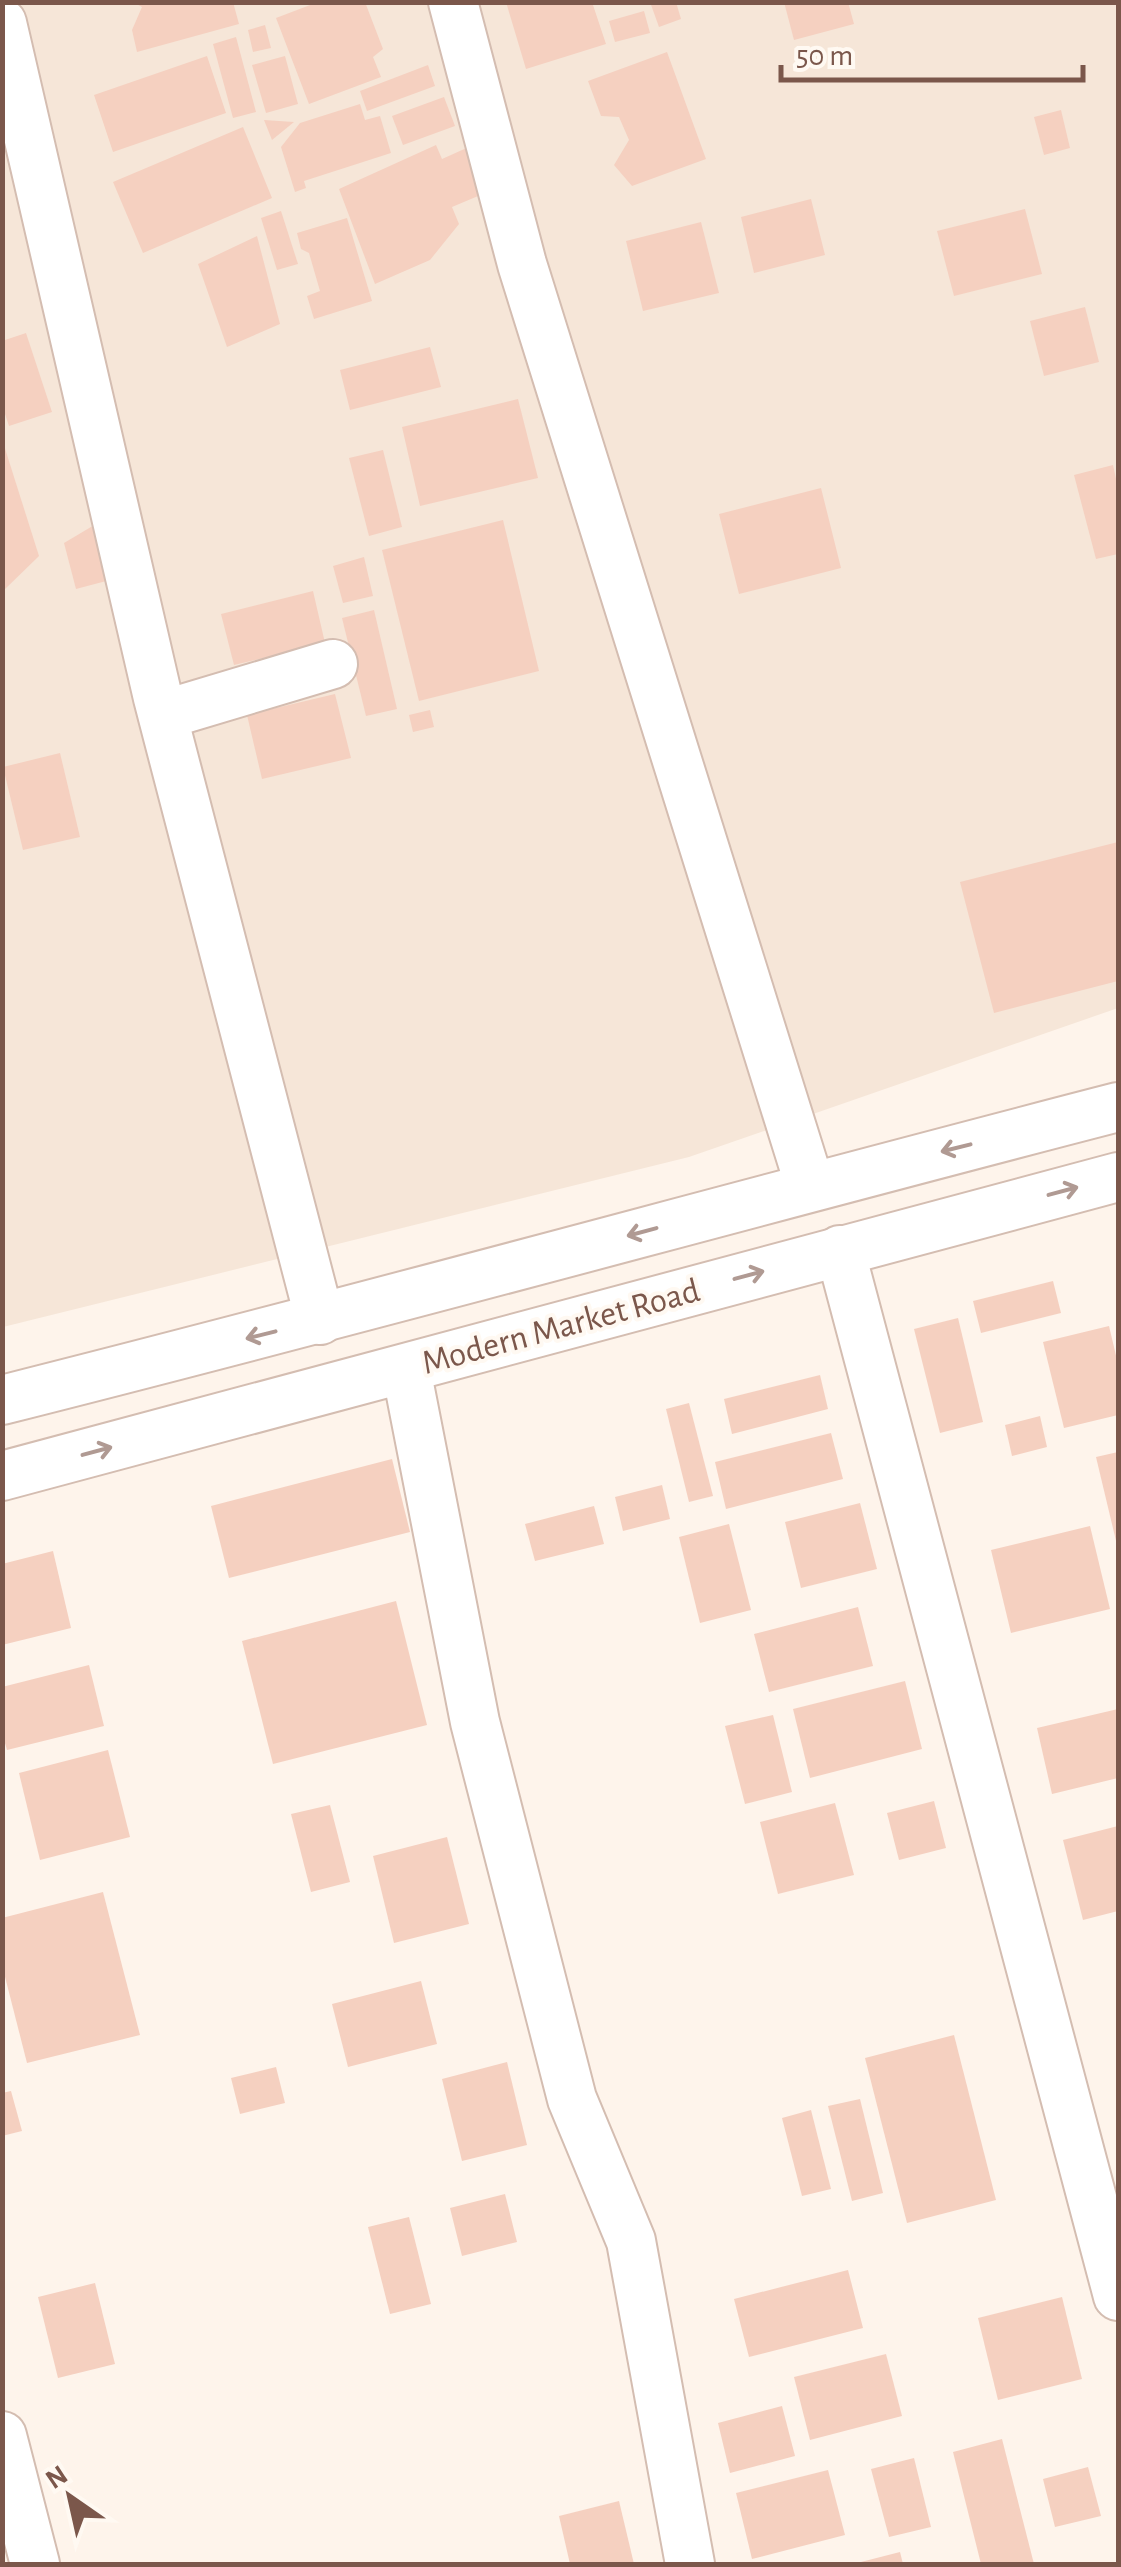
<svg xmlns="http://www.w3.org/2000/svg" width="1121" height="2567" font-family="'Alegreya Sans',sans-serif">
  <style>
    .residential { fill: #f6e6d8 }
    .building { fill: #f5d0c0 }
    .lines { fill: none; stroke-linecap: round; stroke-linejoin: round }
    .minor-casing { stroke: #d4bdb1; stroke-width: 52 }
    .minor { stroke: #fff; stroke-width: 48 }
    .oneway { stroke: #b09a93 }
    .labels { text-anchor: middle; dominant-baseline: central; stroke-width: 8; stroke-linejoin: round; paint-order: stroke }
    .street-label { font-size: 35px; fill: #7b574b; stroke: #fff9f2 }
  </style>
  <rect width="100%" height="100%" fill="#fef4eb"/>
  <!-- residential -->
  <polygon class="residential" points="2,3 1118,3 1118,1008 689,1157 3,1327"/>
  <!-- building -->
  <g class="building">
    <polygon points="133,2 233,2 239,24 137,52 132,30 142,7"/>
    <polygon points="318,2 365,2 383,49 373,57 381,77 309,104 276,18"/>
    <polygon points="506,2 592,2 606,44 526,69"/>
    <polygon points="650,2 676,2 681,19 659,27"/>
    <polygon points="784,2 848,2 854,24 794,40"/>
    <polygon points="644,11 650,33 615,42 609,21"/>
    <polygon points="265,25 271,48 253,52 248,30"/>
    <polygon points="236,37 256,112 233,118 213,44"/>
    <polygon points="667,52 706,159 632,186 614,165 629,140 619,117 601,116 588,81"/>
    <polygon points="207,56 226,113 113,152 94,95"/>
    <polygon points="285,56 298,104 266,113 252,65"/>
    <polygon points="428,65 435,86 367,111 360,91"/>
    <polygon points="444,97 455,126 403,145 392,116"/>
    <polygon points="360,104 365,120 380,116 391,153 304,181 306,188 295,192 281,147 300,123"/>
    <polygon points="1061,110 1070,148 1044,155 1034,117"/>
    <polygon points="264,120 294,122 272,140"/>
    <polygon points="243,127 272,198 143,253 113,182"/>
    <polygon points="436,145 442,159 471,146 490,191 452,207 459,224 430,260 375,284 339,189"/>
    <polygon points="811,199 825,255 754,273 741,217"/>
    <polygon points="1025,209 1042,274 954,296 937,231"/>
    <polygon points="281,211 298,264 277,270 261,218"/>
    <polygon points="347,218 372,301 314,319 307,296 320,291 309,253 301,249 297,233"/>
    <polygon points="701,222 719,293 643,311 626,241"/>
    <polygon points="257,236 280,324 227,347 198,264"/>
    <polygon points="1085,307 1099,362 1044,376 1030,321"/>
    <polygon points="26,333 52,412 9,426 2,405 2,341"/>
    <polygon points="430,347 441,387 350,410 340,370"/>
    <polygon points="518,399 538,478 420,506 402,427"/>
    <polygon points="2,439 39,556 2,592"/>
    <polygon points="383,450 402,527 369,536 349,458"/>
    <polygon points="1113,465 1118,488 1118,554 1096,559 1074,475"/>
    <polygon points="821,488 841,568 739,594 719,514"/>
    <polygon points="503,520 539,671 419,701 382,550"/>
    <polygon points="96,524 110,580 76,589 64,543"/>
    <polygon points="364,557 373,596 343,603 333,566"/>
    <polygon points="313,591 325,643 234,665 221,614"/>
    <polygon points="374,610 397,709 366,716 342,618"/>
    <polygon points="335,694 351,758 262,779 247,715"/>
    <polygon points="430,710 434,727 413,732 409,715"/>
    <polygon points="60,753 80,837 23,850 3,767"/>
    <polygon points="1118,842 1118,981 994,1013 960,882"/>
    <polygon points="1053,1281 1061,1313 981,1333 973,1301"/>
    <polygon points="958,1318 983,1422 940,1433 914,1329"/>
    <polygon points="1109,1326 1118,1364 1118,1415 1064,1428 1043,1342"/>
    <polygon points="820,1375 828,1409 732,1434 724,1399"/>
    <polygon points="689,1403 713,1496 689,1502 666,1409"/>
    <polygon points="1040,1416 1047,1447 1012,1456 1005,1425"/>
    <polygon points="831,1433 843,1479 726,1509 715,1462"/>
    <polygon points="1118,1452 1118,1545 1117,1545 1096,1457"/>
    <polygon points="392,1459 410,1532 229,1578 211,1506"/>
    <polygon points="662,1485 670,1519 623,1531 615,1497"/>
    <polygon points="860,1503 877,1569 801,1588 785,1522"/>
    <polygon points="594,1506 604,1544 535,1561 525,1524"/>
    <polygon points="729,1524 751,1610 700,1623 679,1537"/>
    <polygon points="1090,1526 1110,1609 1011,1633 991,1550"/>
    <polygon points="53,1551 71,1628 2,1645 2,1564"/>
    <polygon points="396,1601 427,1725 273,1764 242,1641"/>
    <polygon points="858,1607 873,1666 769,1692 754,1634"/>
    <polygon points="89,1665 104,1726 7,1750 2,1733 2,1687"/>
    <polygon points="905,1681 922,1749 810,1778 793,1709"/>
    <polygon points="1118,1709 1118,1778 1052,1794 1037,1728"/>
    <polygon points="773,1715 792,1792 745,1804 725,1726"/>
    <polygon points="108,1750 130,1837 40,1860 19,1773"/>
    <polygon points="934,1801 946,1848 899,1860 887,1813"/>
    <polygon points="835,1803 854,1875 778,1894 760,1822"/>
    <polygon points="330,1805 350,1882 311,1892 291,1814"/>
    <polygon points="1118,1826 1118,1911 1083,1920 1063,1840"/>
    <polygon points="447,1837 469,1924 394,1943 373,1856"/>
    <polygon points="103,1892 140,2035 27,2063 2,1965 2,1918"/>
    <polygon points="421,1981 437,2044 348,2067 332,2004"/>
    <polygon points="954,2035 996,2200 907,2223 865,2058"/>
    <polygon points="507,2062 527,2145 462,2161 442,2079"/>
    <polygon points="276,2067 285,2103 240,2114 231,2078"/>
    <polygon points="11,2091 22,2131 2,2136 2,2093"/>
    <polygon points="860,2099 883,2193 852,2201 828,2106"/>
    <polygon points="811,2110 831,2189 802,2196 782,2118"/>
    <polygon points="505,2194 517,2242 462,2256 450,2208"/>
    <polygon points="409,2217 431,2304 390,2314 368,2227"/>
    <polygon points="848,2270 863,2328 749,2357 734,2299"/>
    <polygon points="95,2283 115,2364 58,2378 38,2297"/>
    <polygon points="1062,2297 1082,2379 998,2400 978,2318"/>
    <polygon points="886,2354 902,2416 810,2440 794,2377"/>
    <polygon points="782,2406 795,2456 730,2473 718,2423"/>
    <polygon points="1002,2439 1034,2564 981,2564 953,2452"/>
    <polygon points="914,2458 931,2527 889,2537 871,2469"/>
    <polygon points="1088,2467 1101,2516 1055,2527 1043,2479"/>
    <polygon points="828,2470 845,2535 752,2559 736,2493"/>
    <polygon points="619,2501 634,2564 570,2564 559,2516"/>
    <polygon points="900,2552 903,2564 858,2564 857,2563"/>
  </g>
  <g class="lines">
    <defs>
      <g id="minor">
        <polyline points="453,2 522,264 810,1186"/>
        <polyline points="2,23 158,698 320,1320"/>
        <polyline points="163,715 333,664"/>
        <polyline points="840,1250 1118,2296"/>
        <polyline points="406,1369 475,1722 572,2099 631,2241 690,2564"/>
        <path d="M2,1400C376,1306 746,1203 1118,1107"/>
        <polyline points="2,1476 1118,1177"/>
        <polyline points="2,2436 35,2564"/>
      </g>
    </defs>
    <!-- minor casing -->
    <use href="#minor" class="minor-casing"/>
    <!-- minor -->
    <use href="#minor" class="minor"/>
  </g>
  <!-- one-way arrows -->
  <defs><path id="oneway-shaft" d="M-6 0H5M1.5-3L5.5 0L1.5 3" fill="none" stroke-width="1.6" stroke-linecap="round" stroke-linejoin="round" transform="scale(2.5)"/></defs>
  <g class="oneway">
    <use href="#oneway-shaft" transform="translate(956 1148) rotate(166)"/>
    <use href="#oneway-shaft" transform="translate(1063 1191) rotate(-15)"/>
    <use href="#oneway-shaft" transform="translate(642 1232) rotate(165)"/>
    <use href="#oneway-shaft" transform="translate(749 1275) rotate(-15)"/>
    <use href="#oneway-shaft" transform="translate(261 1335) rotate(166)"/>
    <use href="#oneway-shaft" transform="translate(97 1451) rotate(-15)"/>
  </g>
  <g class="labels">
    <!-- street labels -->
    <g class="street-label">
      <text transform="translate(561 1327) rotate(-15)">Modern Market Road</text>
    </g>
  </g>
  <!-- border -->
  <rect width="1121" height="2567" fill="none" stroke="#7b574b" stroke-width="10"/>
  <!-- north arrow -->
  <g transform="translate(70 2497) rotate(326)" stroke="#fff9f2" stroke-width="8" paint-order="stroke">
  <path d="M0-8L18 38L0 25L-18 38Z" fill="#7b574b"/>
  <text y="-15" font-size="28" font-weight="bold" text-anchor="middle" fill="#7b574b">N</text>
  </g>
  <!-- scale -->
  <path d="M781 65v15h302v-15" fill="none" stroke="#7b574b" stroke-width="5"/>
  <text x="796" y="65" font-size="30" fill="#7b574b" stroke="#fff9f2" stroke-width="8" paint-order="stroke">50 m</text>
</svg>
